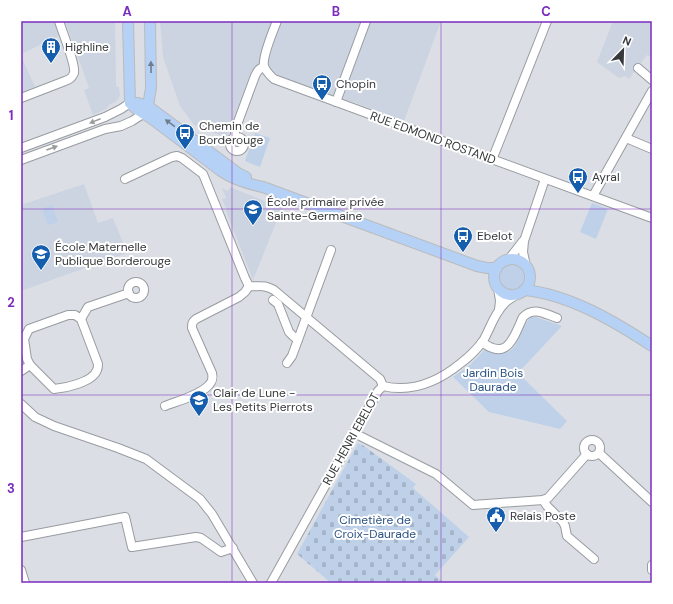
<svg xmlns="http://www.w3.org/2000/svg" width="673" height="604" font-family="'DM Sans',sans-serif">
  <style>
    .built { fill: #cbd4e0 }
    .green { fill: #bed1e9 }
    .cemetery { fill: url(#cemetery-stones) }
    .lines { fill: none; stroke-linecap: round; stroke-linejoin: round }
    .minor-casing { stroke: #989ca1; stroke-width: 10 }
    .major-casing { stroke: #bbbbbc; stroke-width: 12 }
    .minor { stroke: #fff; stroke-width: 8 }
    .major { stroke: #b5d1f5; stroke-width: 10 }
    .oneway { fill: #6f7d8e }
    .oneway2 { fill: #9a9c9c }
    .grid { fill: none; stroke: #7b2cbf; stroke-width: 1; stroke-opacity: 0.55 }
    .labels { text-anchor: middle; dominant-baseline: central; stroke-width: 4; stroke-linejoin: round; paint-order: stroke }
    .poi-label { font-size: 12px; fill: #36383a; stroke: #fff; text-anchor: start }
    .street-label { font-size: 12px; fill: #36383a; stroke: #fff }
    .park-label { font-size: 12px; fill: #2a5283; stroke: #fff }
    .neatline { fill: none; stroke: #7b2cbf; stroke-width: 1.5 }
    .grid-label { font-size: 13px; text-anchor: middle; font-weight: bold; fill: #7b2cbf }
  </style>
  <defs>
    <pattern id="cemetery-stones" width="16" height="16" patternUnits="userSpaceOnUse"><rect width="16" height="16" fill="#bed1e9"/><path d="M2 7V4a2 2 0 0 1 4 0v3zM10 15v-3a2 2 0 0 1 4 0v3z" fill="#a4b4c9"/></pattern>
  </defs>
  <rect width="100%" height="100%" fill="#dbdfe5"/>
  <!-- built -->
  <g class="built">
    <polygon points="21,21 54,21 59,36 21,54"/>
    <polygon points="65,21 115,21 116,87 119,87 120,95 118,99 115,102 109,105 106,109 93,115 84,90 89,88"/>
    <polygon points="160,21 441,21 404,121 356,103 322,93 255,68 227,138 194,125 180,106 163,57"/>
    <polygon points="613,21 652,21 652,57 647,55 629,79 625,76 619,78 597,62"/>
    <polygon points="21,56 35,87 21,92"/>
    <polygon points="84,184 98,223 113,218 127,253 21,291 21,205"/>
    <polygon points="230,187 282,208 253,280 226,211 227,210 222,199 226,198 222,188 228,191"/>
  </g>
  <!-- green -->
  <g class="green">
    <polygon points="255,133 270,138 260,167 245,161"/>
    <polygon points="592,203 608,209 596,239 580,232"/>
    <polygon points="52,205 58,222 48,225 42,209"/>
    <circle cx="512" cy="277" r="15"/>
    <polygon points="530,317 536,317 562,326 518,373 567,421 560,429 489,412 453,377 470,365 485,349 501,354 510,351 515,346 525,325"/>
  </g>
  <!-- cemetery -->
  <polygon class="cemetery" points="358,443 364,446 416,484 413,488 469,537 435,575 444,583 331,583 297,554"/>
  <g class="lines">
    <defs>
      <g id="minor">
        <path d="M277,21C273,31 262,57 264,66C266,72 270,75 274,79L652,218"/>
        <polyline points="638,68 652,80"/>
        <path d="M21,98L65,81C70,79 72,78 74,73C76,65 62,31 59,21"/>
        <polyline points="336,102 366,21"/>
        <circle cx="237" cy="144" r="7"/>
        <path d="M235,138V130L255,76C257,71 259,68 264,67"/>
        <polyline points="626,138 652,149"/>
        <polyline points="21,148 105,117 121,109 130,103"/>
        <polyline points="21,160 105,129 121,126 132,121 143,114 146,110"/>
        <polyline points="492,160 547,21"/>
        <polyline points="125,179 172,157 177,156 182,158 203,174 245,278 249,286"/>
        <polyline points="593,196 652,91"/>
        <polyline points="509,259 523,241"/>
        <polyline points="526,266 523,252 524,241 545,179"/>
        <circle cx="136" cy="290" r="8"/>
        <path d="M249,286C260,287 263,284 274,290L374,374L380,379L383,386"/>
        <polyline points="498,288 500,301 499,310"/>
        <polyline points="273,300 278,304 289,332 294,337 298,339"/>
        <path d="M68,315H75L81,319L98,364C98,366 98,368 97,370C93,382 66,388 54,389L30,365L27,359L24,339L29,329Z"/>
        <polyline points="81,319 88,307 129,293"/>
        <path d="M482,342C508,362 514,336 523,317C534,306 545,314 557,318"/>
        <polyline points="287,363 292,356 331,250"/>
        <polyline points="21,371 30,365"/>
        <polyline points="21,404 35,417 54,426 118,448 146,459 200,499 212,514 250,578 253,583"/>
        <path d="M165,406C178,401 200,395 209,385C212,382 213,377 212,373L192,328C192,324 192,322 196,319L239,297L245,292L249,286"/>
        <polyline points="354,433 436,474 473,505 543,500 548,498 587,454"/>
        <circle cx="592" cy="448" r="8"/>
        <polyline points="599,453 652,502"/>
        <polyline points="543,500 547,506 563,522 565,526 567,536 594,559"/>
        <polyline points="21,537 125,517 132,547 196,537 201,538 221,552 233,548"/>
        <polyline points="652,565 652,570"/>
        <polyline points="21,570 25,583"/>
        <path d="M271,583L378,391L383,386C412,393 439,381 461,363C469,357 477,349 483,341C490,329 494,314 504,304C507,300 512,298 516,295"/>
      </g>
      <g id="major">
        <polyline points="128,21 130,103"/>
        <path d="M130,103L135,108L152,119L221,171C234,180 248,184 263,187L477,266L487,268H497"/>
        <polyline points="130,103 138,103 148,106 238,173 246,177"/>
        <polyline points="148,106 151,88 150,21"/>
        <circle cx="512" cy="277" r="18"/>
        <path d="M525,290C570,295 614,321 652,346"/>
      </g>
    </defs>
    <!-- minor casing -->
    <use href="#minor" class="minor-casing"/>
    <!-- major casing -->
    <use href="#major" class="major-casing"/>
    <!-- minor -->
    <use href="#minor" class="minor"/>
    <!-- major -->
    <use href="#major" class="major"/>
  </g>
  <!-- one-way arrows -->
  <defs><path id="oneway-solid" d="M-6-.8H1V-3.2L6.5 0L1 3.2V.8H-6Z"/></defs>
  <g class="oneway">
    <use href="#oneway-solid" transform="translate(151 67) rotate(-91)"/>
    <use href="#oneway-solid" transform="translate(170 123) rotate(-144)"/>
  </g>
  <g class="oneway2">
    <use href="#oneway-solid" transform="translate(95 121) rotate(158)"/>
    <use href="#oneway-solid" transform="translate(52 148) rotate(-20)"/>
  </g>
  <!-- grid -->
  <path class="grid" d="M232,21V583M441,21V583M21,209H652M21,395H652"/>
  <!-- icons -->
  <defs>
    <symbol id="building-pin" viewBox="-11 -11 22 30"><path d="M0 17L-7.5 6A9.5 9.5 0 1 1 7.5 6Z" fill="#155dad" stroke="#fff"/><path d="M-4-6H4V6H1V3H-1V6H-4ZM-2.5-4.3h1.7v1.8h-1.7ZM.8-4.3h1.7v1.8H.8ZM-2.5-1h1.7V.8h-1.7ZM.8-1h1.7V.8H.8Z" fill="#fff"/></symbol>
    <symbol id="bus-pin" viewBox="-11 -11 22 30"><path d="M0 17L-7.5 6A9.5 9.5 0 1 1 7.5 6Z" fill="#155dad" stroke="#fff"/><path d="M-5-6H5V4H4V6H2V4H-2V6H-4V4H-5ZM-3.5-4V0h7V-4ZM-3.5 1.2v1.5H-2V1.2ZM2 1.2v1.5H3.5V1.2Z" fill="#fff"/></symbol>
    <symbol id="school-pin" viewBox="-11 -11 22 30"><path d="M0 17L-7.5 6A9.5 9.5 0 1 1 7.5 6Z" fill="#155dad" stroke="#fff"/><path d="M0-5L7-2L0 1L-7-2ZM-4 1L0 2.5L4 1V4Q0 6-4 4Z" fill="#fff"/></symbol>
    <symbol id="civic-pin" viewBox="-11 -11 22 30"><path d="M0 17L-7.5 6A9.5 9.5 0 1 1 7.5 6Z" fill="#155dad" stroke="#fff"/><path d="M-.6-6.5H3V-4.5H.6V-3L4-1V1h2V6H-6V1h2V-1L-.6-3ZM-1.2 2.5V6h2.4V2.5Z" fill="#fff"/></symbol>
  </defs>
  <g fill-rule="evenodd">
    <use href="#building-pin" x="40" y="36" width="22" height="30"/>
    <use href="#bus-pin" x="311" y="73" width="22" height="30"/>
    <use href="#bus-pin" x="174" y="122" width="22" height="30"/>
    <use href="#bus-pin" x="567" y="166" width="22" height="30"/>
    <use href="#school-pin" x="242" y="198" width="22" height="30"/>
    <use href="#bus-pin" x="452" y="225" width="22" height="30"/>
    <use href="#school-pin" x="30" y="243" width="22" height="30"/>
    <use href="#school-pin" x="188" y="389" width="22" height="30"/>
    <use href="#civic-pin" x="485" y="505" width="22" height="30"/>
  </g>
  <g class="labels">
    <!-- poi labels -->
    <g class="poi-label">
      <text x="65" y="47">Highline</text>
      <text x="336" y="84">Chopin</text>
      <text x="199" y="126">Chemin de<tspan x="199" dy="14">Borderouge</tspan></text>
      <text x="592" y="177">Ayral</text>
      <text x="267" y="202">École primaire privée<tspan x="267" dy="14">Sainte-Germaine</tspan></text>
      <text x="477" y="236">Ebelot</text>
      <text x="55" y="247">École Maternelle<tspan x="55" dy="14">Publique Borderouge</tspan></text>
      <text x="213" y="393">Clair de Lune -<tspan x="213" dy="14">Les Petits Pierrots</tspan></text>
      <text x="510" y="516">Relais Poste</text>
    </g>
    <!-- street labels -->
    <g class="street-label">
      <text transform="translate(433 138) rotate(20)">RUE EDMOND ROSTAND</text>
      <text transform="translate(351 439) rotate(-61)">RUE HENRI EBELOT</text>
    </g>
    <!-- park labels -->
    <g class="park-label">
      <text x="493" y="373">Jardin Bois<tspan x="493" dy="14">Daurade</tspan></text>
      <text x="375" y="520">Cimetière de<tspan x="375" dy="14">Croix-Daurade</tspan></text>
    </g>
  </g>
  <!-- border -->
  <rect width="673" height="604" fill="none" stroke="#ffffff" stroke-width="44"/>
  <!-- north arrow -->
  <g transform="translate(623 50) rotate(23)" stroke="#ffffff" stroke-width="3" paint-order="stroke">
  <path d="M0-3L7 15L0 10L-7 15Z" fill="#36383a"/>
  <text y="-6" font-size="11" font-weight="bold" text-anchor="middle" fill="#36383a">N</text>
  </g>
  <rect x="22" y="22" width="629" height="560" class="neatline"/>
  <g class="grid-label">
    <text x="127" y="16">A</text>
    <text x="336" y="16">B</text>
    <text x="546" y="16">C</text>
    <text x="11" y="120">1</text>
    <text x="11" y="307">2</text>
    <text x="11" y="493">3</text>
  </g>
</svg>
